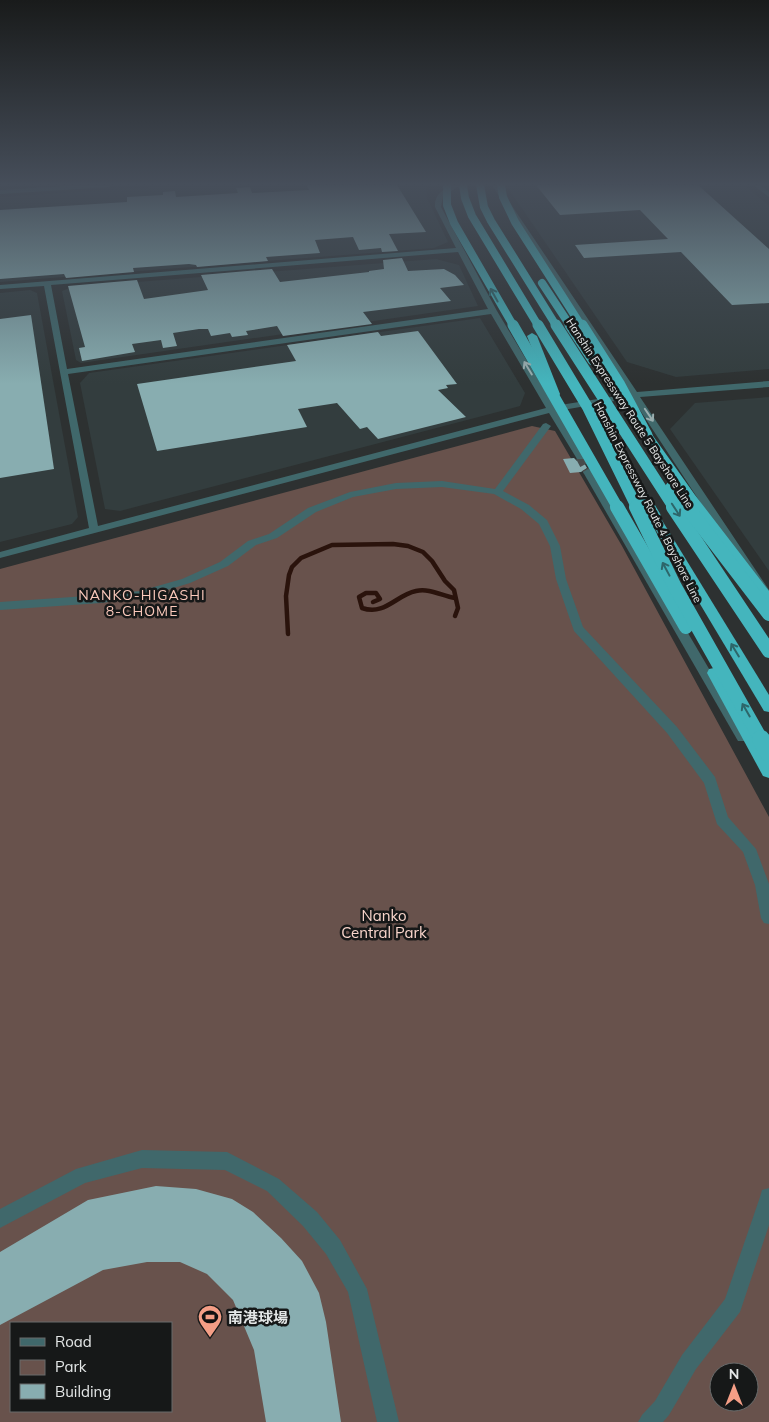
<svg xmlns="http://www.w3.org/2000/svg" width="769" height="1422" font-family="Mulish,'Noto Sans JP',sans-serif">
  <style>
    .built { fill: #333d3e }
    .green { fill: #68524c; fill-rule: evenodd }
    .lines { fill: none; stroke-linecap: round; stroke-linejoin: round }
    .stream { stroke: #2a130c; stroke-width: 4.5 }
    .building { fill: #88adb0 }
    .minor-tunnel { stroke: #484c4c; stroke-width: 9; stroke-dasharray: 9 4.5; stroke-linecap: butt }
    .minor { fill: #40686b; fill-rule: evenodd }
    .highway { fill: #44b5bd; fill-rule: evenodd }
    .highway-bridge-far3 { stroke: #44b5bd; stroke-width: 8 }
    .highway-bridge-far2 { stroke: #44b5bd; stroke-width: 11 }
    .highway-bridge-far1 { stroke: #44b5bd; stroke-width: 14 }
    .highway-bridge { stroke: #44b5bd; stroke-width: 18 }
    .oneway { stroke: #2d666a }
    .oneway2 { stroke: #9aaeaf }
    .labels { text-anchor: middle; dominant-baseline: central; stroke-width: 5; stroke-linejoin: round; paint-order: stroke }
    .far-street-label { font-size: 11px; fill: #e4e7e7; stroke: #161818 }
    .neighbourhood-label { font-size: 14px; letter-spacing: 1px; fill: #fbc9bb; stroke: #161818 }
    .near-park-label { font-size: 15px; fill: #fad6cc; stroke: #161818 }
    .near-poi-label { font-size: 15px; font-weight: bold; fill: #e4e7e7; stroke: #161818; text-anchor: start }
  </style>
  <rect width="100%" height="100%" fill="#2d3131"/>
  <!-- built -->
  <g class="built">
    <polygon points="186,185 426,185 427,198 448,242 434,248 0,282 0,197"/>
    <polygon points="506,185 744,185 769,206 769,369 676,377 627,362"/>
    <polygon points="436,259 459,265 478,306 81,363 76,360 62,291 72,287"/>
    <polygon points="30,290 37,293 78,517 72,524 0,542 0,293"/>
    <polygon points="480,318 525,393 520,406 120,511 105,509 80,383 89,373"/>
    <polygon points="769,397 769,571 670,429 695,403"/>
  </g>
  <!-- green -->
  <path class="green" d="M532,426L555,431L622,546L769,817V1422H0V569ZM11,1323H171V1411H11ZM719,1372H749V1402H719Z"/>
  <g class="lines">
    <!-- stream -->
    <g class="stream">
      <path d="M373,602L380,599L376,593H366L359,597L362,608C385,616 396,595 416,591C430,588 442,596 455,598"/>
      <polyline points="288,634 286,596 289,575 292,567 301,558 332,545 393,544 408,546 423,552 432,561 445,581 454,590 458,608 455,616"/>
    </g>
  </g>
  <!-- building -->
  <g class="building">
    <polygon points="307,185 397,185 426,232 389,234 398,251 382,252 381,248 359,250 353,237 315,240 320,253 266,257 268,261 197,267 196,265 189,264 133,268 134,272 66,278 64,274 0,279 0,210 127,202 127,197 163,195 163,192 175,191 176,197 238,193 236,188 250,187 252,193 309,190"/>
    <polygon points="536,185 698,185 769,249 769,303 732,305 681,252 584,258 575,245 668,239 640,210 560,215"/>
    <polygon points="402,258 408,271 444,269 455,275 464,285 440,288 451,301 363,312 372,324 283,336 277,326 246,331 248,335 232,337 230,333 211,336 208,329 199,329 173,333 177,346 163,348 161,340 132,344 135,352 82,361 79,348 85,347 68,286 137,280 144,299 208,290 201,275 272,269 280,282 369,272 369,271 384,269 383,260"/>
    <polygon points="31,315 54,469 0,478 0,319"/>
    <polygon points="418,331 457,384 446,385 448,388 438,390 466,417 378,439 367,427 360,429 337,403 298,409 307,427 157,451 137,384 296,361 287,345 378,332 381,336"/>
    <polygon points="574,458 577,461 583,461 587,468 581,472 570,473 563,459"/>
    <polygon points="156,1186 196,1189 232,1199 253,1212 281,1238 302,1261 319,1293 326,1322 341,1422 266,1422 254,1350 233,1300 207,1274 180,1262 147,1262 103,1270 0,1325 0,1252 88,1200"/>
  </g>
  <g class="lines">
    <!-- minor-tunnel -->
    <polyline class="minor-tunnel" points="580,457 588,472"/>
    <!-- minor -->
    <g class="minor">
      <polygon points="83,185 112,185 109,187 0,194 0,190"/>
      <path d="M453,185H461L443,196L441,207L497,311L554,406L629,394L492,185H498L637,392L769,381V387L640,397L769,590V602L765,601L632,398L557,411L585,457L583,459H577L549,413L0,558V552L89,528L44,286L0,289V285L456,248L435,207C434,195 443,189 453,185ZM458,252L488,309L67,369L51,285ZM491,314L546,408L98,526L68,374Z"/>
      <polygon points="753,185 760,185 769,192 769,197"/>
      <polygon points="546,423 551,426 503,491 529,505 547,520 560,546 566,579 583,627 677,727 715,777 728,817 756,849 769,884 769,924 764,923 761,918 755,885 743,852 717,824 704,783 667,733 574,631 556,579 550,546 539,524 521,509 494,494 442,487 396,489 353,497 316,512 277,538 256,545 228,566 190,583 141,598 101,603 0,610 0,602 101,595 140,591 182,579 220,562 248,541 269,534 308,508 350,492 396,483 442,481 495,489 543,424"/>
      <polygon points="588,469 593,472 748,735 749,738 748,741 738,741 583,472"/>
      <polygon points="142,1150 227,1152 279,1179 317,1212 340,1240 367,1289 399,1422 377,1422 348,1292 326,1254 303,1226 267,1191 225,1170 142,1168 85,1183 0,1228 0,1209 76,1169"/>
      <polygon points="769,1188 769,1225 740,1312 696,1369 669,1415 663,1422 638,1422 642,1415 655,1401 682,1355 725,1299 760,1197 762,1190"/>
    </g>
    <!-- highway -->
    <g class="highway">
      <polygon points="532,333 537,336 560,394 559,396 555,397 550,394 527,336"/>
      <polygon points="647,432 651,433 695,495 769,591 769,604 764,603 687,501 642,435"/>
      <polygon points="654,513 660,517 769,695 769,712 764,711 648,517"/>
      <polygon points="714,668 719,669 769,758 769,778 763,776 707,673 709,669"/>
    </g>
    <!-- highway-bridge-far3 -->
    <g class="highway-bridge-far3">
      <polyline points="447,185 447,205 454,223 514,327"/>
      <polyline points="463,185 465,198 472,216 539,327"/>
      <polyline points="480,185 484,207 491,221 557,327"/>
      <polyline points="501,185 503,197 515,222 582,327"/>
      <polyline points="542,283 571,327"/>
    </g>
    <!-- highway-bridge-far2 -->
    <g class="highway-bridge-far2">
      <polyline points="513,325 618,508"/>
      <polyline points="538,325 588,408 637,508"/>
      <polyline points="556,325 674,508"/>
      <polyline points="570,325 593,360"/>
      <polyline points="582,325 620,385 647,435"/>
      <polyline points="671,487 688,508"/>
      <polyline points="640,492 649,508"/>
    </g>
    <!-- highway-bridge-far1 -->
    <g class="highway-bridge-far1">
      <polyline points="617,507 686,627"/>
      <polyline points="636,507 675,587 762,741"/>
      <polyline points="648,507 654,517"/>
      <polyline points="673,507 769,651"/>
      <polyline points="687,507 769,614"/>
    </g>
    <!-- highway-bridge -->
    <polyline class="highway-bridge" points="761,739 769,753"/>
  </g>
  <!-- one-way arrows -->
  <defs><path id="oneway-shaft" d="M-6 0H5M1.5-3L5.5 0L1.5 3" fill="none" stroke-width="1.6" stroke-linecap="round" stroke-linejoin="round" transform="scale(1.25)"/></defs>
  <g class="oneway">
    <use href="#oneway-shaft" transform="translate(494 295) rotate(-119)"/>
    <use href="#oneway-shaft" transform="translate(676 510) rotate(57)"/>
    <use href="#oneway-shaft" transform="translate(666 569) rotate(-118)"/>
    <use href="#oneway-shaft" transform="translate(735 650) rotate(-121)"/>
    <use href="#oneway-shaft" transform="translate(746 710) rotate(-120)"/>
  </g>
  <g class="oneway2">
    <use href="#oneway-shaft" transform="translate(528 368) rotate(-121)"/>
    <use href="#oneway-shaft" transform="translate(649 415) rotate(56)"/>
  </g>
  <!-- sky -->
  <linearGradient id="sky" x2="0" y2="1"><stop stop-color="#191b1b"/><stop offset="0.48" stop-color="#464e5a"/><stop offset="1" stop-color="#464e5a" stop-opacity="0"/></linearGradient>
  <rect width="769" height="384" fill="url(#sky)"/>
  <!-- icons -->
  <defs>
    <symbol id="stadium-pin" viewBox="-11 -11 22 30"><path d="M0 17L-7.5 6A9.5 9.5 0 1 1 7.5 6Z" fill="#f49e86" stroke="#161818"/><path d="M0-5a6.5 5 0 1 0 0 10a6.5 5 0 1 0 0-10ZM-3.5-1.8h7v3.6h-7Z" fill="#111"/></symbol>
  </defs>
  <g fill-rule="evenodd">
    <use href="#stadium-pin" x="196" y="1303" width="28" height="38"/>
  </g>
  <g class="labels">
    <!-- far-street labels -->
    <g class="far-street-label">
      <text transform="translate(630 413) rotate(57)">Hanshin Expressway Route 5 Bayshore Line</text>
      <text transform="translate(648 502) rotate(63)">Hanshin Expressway Route 4 Bayshore Line</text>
    </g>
    <!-- neighbourhood labels -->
    <g class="neighbourhood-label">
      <text x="142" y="595">NANKO-HIGASHI<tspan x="142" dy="16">8-CHOME</tspan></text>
    </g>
    <!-- near-park labels -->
    <g class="near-park-label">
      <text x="384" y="915">Nanko<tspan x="384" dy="17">Central Park</tspan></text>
    </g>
    <!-- near-poi labels -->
    <g class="near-poi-label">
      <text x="228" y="1317">南港球場</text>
    </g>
  </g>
  <!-- legend -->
  <rect x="10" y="1322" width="162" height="90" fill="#161818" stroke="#686b6b"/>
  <rect x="20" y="1338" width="25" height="8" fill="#40686b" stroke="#686b6b"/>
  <text x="55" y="1347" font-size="15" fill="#e4e7e7">Road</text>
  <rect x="20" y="1360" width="25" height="15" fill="#68524c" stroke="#686b6b"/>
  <text x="55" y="1372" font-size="15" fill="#e4e7e7">Park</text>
  <rect x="20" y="1384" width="25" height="15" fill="#88adb0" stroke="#686b6b"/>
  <text x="55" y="1397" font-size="15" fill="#e4e7e7">Building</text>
  <!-- north arrow -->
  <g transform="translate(734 1387)"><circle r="24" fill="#161818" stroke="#686b6b"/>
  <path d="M0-4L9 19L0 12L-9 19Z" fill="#f49e86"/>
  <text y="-8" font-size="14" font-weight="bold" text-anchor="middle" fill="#e4e7e7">N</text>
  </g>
</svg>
